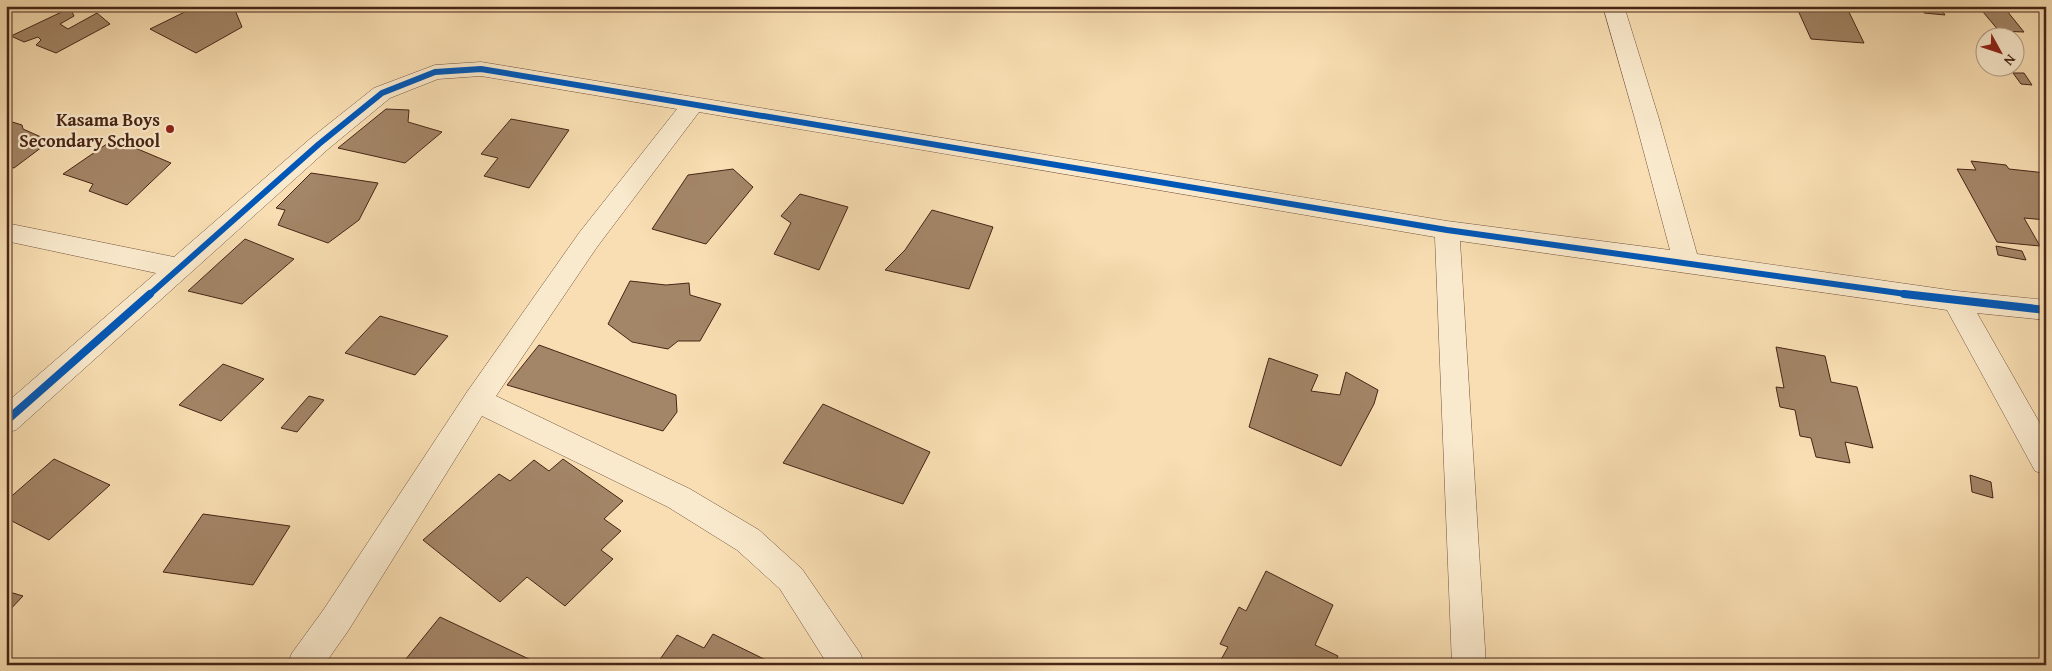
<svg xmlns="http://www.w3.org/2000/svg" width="2052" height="671" font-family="'Gentium Book Plus',serif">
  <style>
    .building { fill: #a38567; stroke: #472516 }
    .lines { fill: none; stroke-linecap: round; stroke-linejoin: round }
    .street-casing { stroke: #73533d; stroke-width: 1 }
    .street { fill: #faeacd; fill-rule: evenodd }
    .cycleway-far1-casing { stroke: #faeacd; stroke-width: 9 }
    .cycleway-casing { stroke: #faeacd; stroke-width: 11 }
    .cycleway-far1 { stroke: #0057b8; stroke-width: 6 }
    .cycleway { stroke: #0057b8; stroke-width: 8 }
    .poi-dot { fill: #8f2418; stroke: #faeacd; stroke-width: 2 }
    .labels { text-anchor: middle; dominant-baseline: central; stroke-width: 4.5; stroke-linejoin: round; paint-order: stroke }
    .poi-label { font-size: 18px; font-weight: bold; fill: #472516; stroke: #faeacd; text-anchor: end }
  </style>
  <rect width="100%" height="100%" fill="#f8deb2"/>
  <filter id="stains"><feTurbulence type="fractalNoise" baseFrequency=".004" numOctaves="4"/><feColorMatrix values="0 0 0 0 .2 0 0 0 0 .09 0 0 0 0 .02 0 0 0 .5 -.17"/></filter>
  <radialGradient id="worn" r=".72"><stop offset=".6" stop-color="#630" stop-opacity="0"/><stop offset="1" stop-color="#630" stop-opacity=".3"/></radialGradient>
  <!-- building -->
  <g class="building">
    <polygon points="197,6 235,10 242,27 196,53 150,29"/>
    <polygon points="1796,6 1846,6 1864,43 1811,39"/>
    <polygon points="1920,6 1939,6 1945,15 1924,13"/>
    <polygon points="1978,6 2003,6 2024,32 1999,31"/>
    <polygon points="70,8 74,16 60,24 68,29 97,13 110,24 56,53 36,45 41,40 38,37 24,42 11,36"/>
    <polygon points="2013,73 2024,73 2032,85 2021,84"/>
    <polygon points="386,109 409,110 408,122 442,132 405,163 338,148"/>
    <polygon points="511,119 569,130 529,188 484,176 498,158 481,154"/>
    <polygon points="9,121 22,125 23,129 50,141 14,168 6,166 6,123"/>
    <polygon points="114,139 171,163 127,205 89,191 93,184 63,174"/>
    <polygon points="1971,161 2006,165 2009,169 2046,173 2046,220 2024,218 2040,246 1997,242 1957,169 1976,170"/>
    <polygon points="733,169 753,187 706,244 652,229 688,175"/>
    <polygon points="311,173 378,183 359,220 328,243 278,225 285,210 276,208"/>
    <polygon points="800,194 848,207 819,270 774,254 791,223 781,216"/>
    <polygon points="932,210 993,227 969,289 885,270 905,250"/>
    <polygon points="245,239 294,259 242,304 188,291"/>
    <polygon points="1996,246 2022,251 2026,260 1998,255"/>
    <polygon points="630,281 666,285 689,283 690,295 721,304 700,341 678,341 668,349 632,342 608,324"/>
    <polygon points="380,316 448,336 415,375 345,353"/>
    <polygon points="539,345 676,395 677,412 663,431 507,385"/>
    <polygon points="1776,347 1825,356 1831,382 1857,387 1873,448 1845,442 1850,463 1816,457 1811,438 1800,436 1795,410 1780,407 1776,387 1784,388"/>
    <polygon points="1269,358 1318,375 1311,391 1340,395 1346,372 1378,390 1374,404 1341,466 1249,427"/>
    <polygon points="223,364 264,379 221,421 179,405"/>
    <polygon points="309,396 324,400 297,432 281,428"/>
    <polygon points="823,404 930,452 903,504 783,463"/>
    <polygon points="54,459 110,485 49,540 6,518 6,501"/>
    <polygon points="563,459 623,501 604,519 621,531 601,550 613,559 565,606 527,577 500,602 423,540 499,474 510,481 534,460 549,471"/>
    <polygon points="1970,475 1991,482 1993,498 1972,492"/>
    <polygon points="203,514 290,526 253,585 163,572"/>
    <polygon points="1266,571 1333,605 1315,645 1338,656 1334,665 1218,665 1228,647 1220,644 1239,607 1246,611"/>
    <polygon points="6,591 23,596 6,614"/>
    <polygon points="440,617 531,660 527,665 401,665"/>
    <polygon points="713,634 776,665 656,665 677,635 704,648"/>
  </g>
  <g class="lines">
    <defs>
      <polygon id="street" points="1603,6 1624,6 1659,119 1697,254 1956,291 2046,300 2046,320 1977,313 2046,434 2046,475 2035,471 1947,310 1460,241 1486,665 1452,665 1435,237 699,112 597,247 496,396 690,489 759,530 802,569 860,653 865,665 828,665 780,589 737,550 668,507 482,416 348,631 324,665 287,665 292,653 324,609 467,392 579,233 677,109 481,76 438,79 390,98 327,150 16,430 6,433 6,403 156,273 6,241 6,223 174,257 311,138 374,88 435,65 481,62 1447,221 1670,250 1635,119"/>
    </defs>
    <!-- street casing -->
    <use href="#street" class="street-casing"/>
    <!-- street -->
    <use href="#street" class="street"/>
    <defs>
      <polyline id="cycleway-far1" points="149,295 319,144 382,93 435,72 481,69 1447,230 1913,295"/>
      <g id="cycleway">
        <polyline points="1904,294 2046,310"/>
        <polyline points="6,421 150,294"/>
      </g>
    </defs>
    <!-- cycleway-far1 casing -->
    <use href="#cycleway-far1" class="cycleway-far1-casing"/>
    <!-- cycleway casing -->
    <use href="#cycleway" class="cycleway-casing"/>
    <!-- cycleway-far1 -->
    <use href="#cycleway-far1" class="cycleway-far1"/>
    <!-- cycleway -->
    <use href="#cycleway" class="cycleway"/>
  </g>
  <!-- markers -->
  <circle class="poi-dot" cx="170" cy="129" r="5"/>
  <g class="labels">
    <!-- poi labels -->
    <g class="poi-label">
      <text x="160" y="119">Kasama Boys<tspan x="160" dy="21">Secondary School</tspan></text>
    </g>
  </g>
  <!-- margin -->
  <rect width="2052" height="671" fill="none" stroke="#f8deb2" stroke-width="25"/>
  <rect x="8" y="8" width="2037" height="656" fill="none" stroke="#472516" stroke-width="2.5"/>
  <rect x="12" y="12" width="2027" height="646" fill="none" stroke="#472516"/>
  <!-- north arrow -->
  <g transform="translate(2000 52) rotate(130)"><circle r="24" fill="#faeacd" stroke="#b29b84"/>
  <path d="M0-4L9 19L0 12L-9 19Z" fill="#8f2418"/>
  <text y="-8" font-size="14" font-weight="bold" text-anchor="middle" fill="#472516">N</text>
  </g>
  <rect width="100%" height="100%" filter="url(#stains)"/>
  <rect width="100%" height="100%" fill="url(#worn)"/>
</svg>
